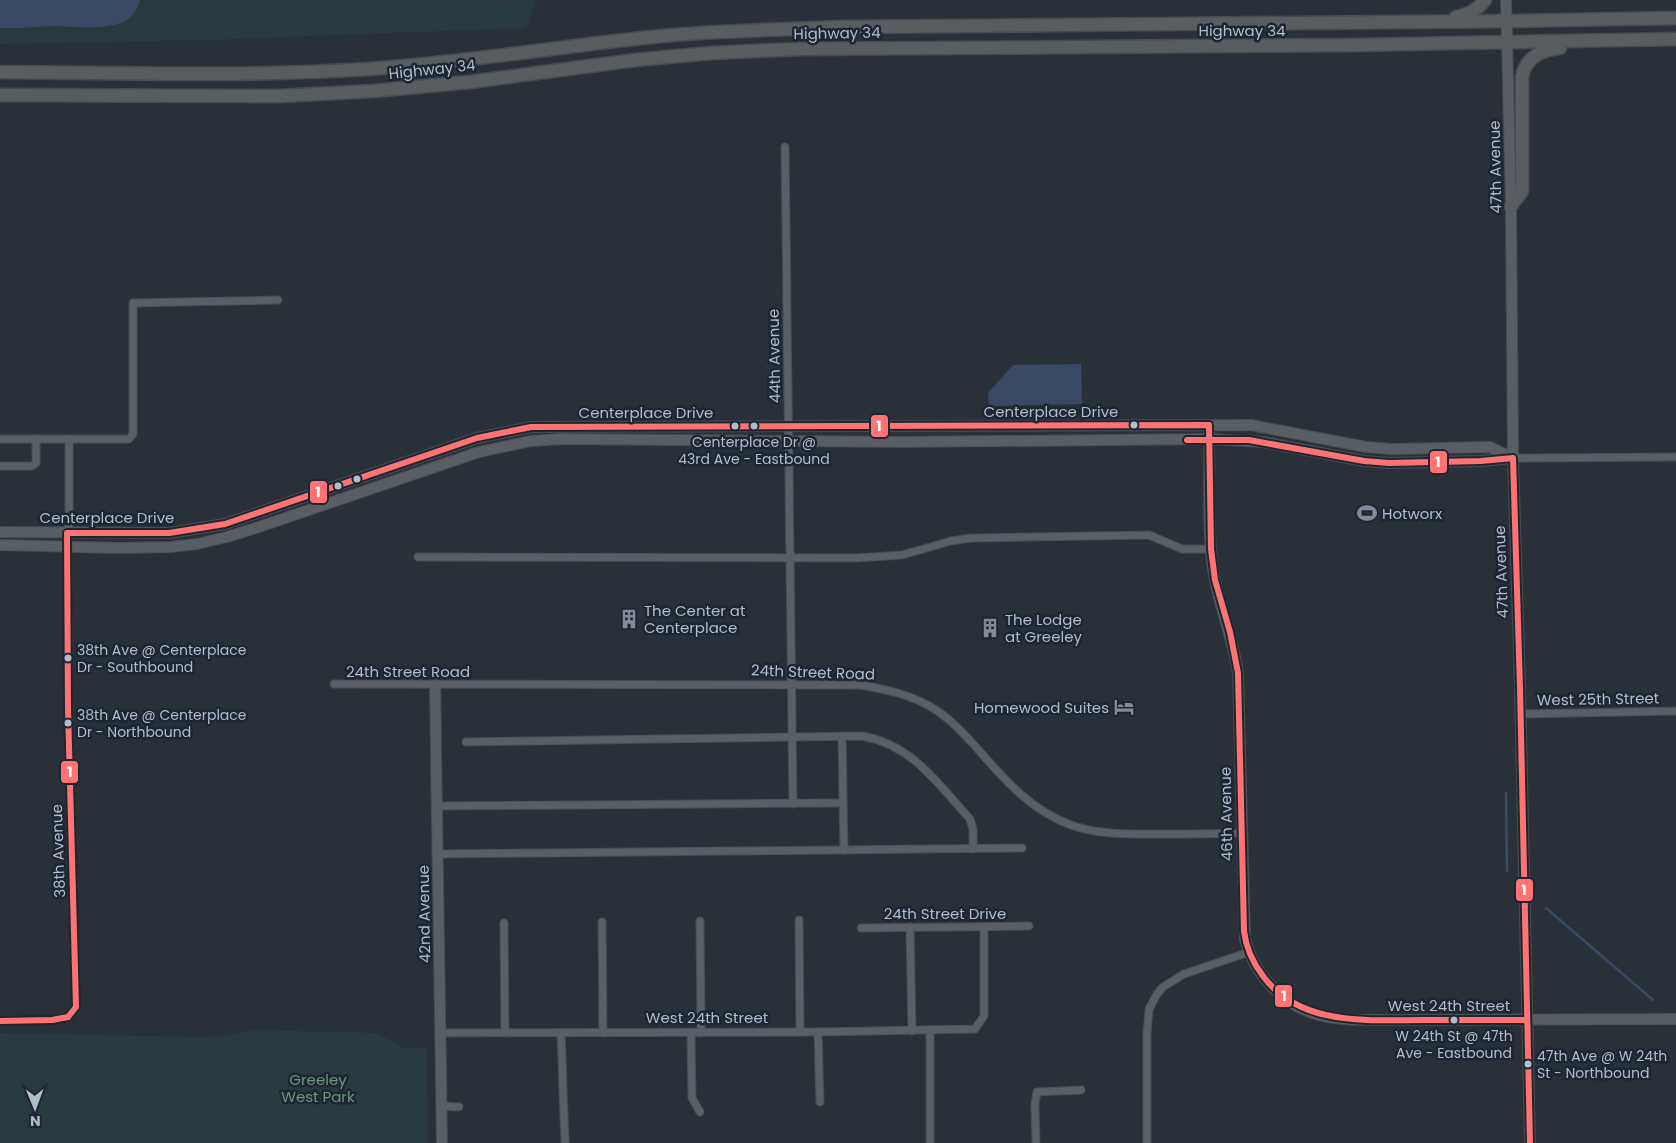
<svg xmlns="http://www.w3.org/2000/svg" width="1676" height="1143" font-family="Poppins,sans-serif">
  <style>
    .green { fill: #273a3e }
    .water { fill: #384963 }
    .lines { fill: none; stroke-linecap: round; stroke-linejoin: round }
    .stream { stroke: #384963; stroke-width: 2.5 }
    .street-casing { stroke: #484c53; stroke-width: 9 }
    .secondary-casing { stroke: #484c53; stroke-width: 12 }
    .highway-casing { stroke: #474c53; stroke-width: 15 }
    .street { stroke: #5a5e66; stroke-width: 7 }
    .secondary { stroke: #595d64; stroke-width: 10 }
    .highway { stroke: #5a5d60; stroke-width: 12 }
    .bus-1-casing { stroke: #1d2633; stroke-width: 10 }
    .bus-1 { stroke: #ff7373; stroke-width: 6 }
    .bus-dot { fill: #b4bcc9; stroke: #1d2633; stroke-width: 2 }
    .labels { text-anchor: middle; dominant-baseline: central; stroke-width: 5; stroke-linejoin: round; paint-order: stroke }
    .bus-label { font-size: 14px; fill: #b4bcc9; stroke: #1d2633; text-anchor: start }
    .street-label { font-size: 15px; fill: #b4bcc9; stroke: #1d2633 }
    .poi-label { font-size: 15px; fill: #b4bcc9; stroke: #1d2633; text-anchor: start }
    .park-label { font-size: 15px; fill: #6b9a76; stroke: #1d2633 }
    .line-badge { stroke: #1d2633; stroke-width: 2 }
    .badge-label { font-size: 14px; text-anchor: middle; font-weight: bold; fill: #fff }
  </style>
  <rect width="100%" height="100%" fill="#2a3038"/>
  <!-- green -->
  <g class="green">
    <polygon points="0,0 536,0 526,28 211,40 0,44"/>
    <polygon points="255,1030 376,1033 405,1048 427,1047 428,1143 0,1143 0,1033 204,1037 226,1036"/>
  </g>
  <!-- water -->
  <g class="water">
    <path d="M0,0H140C137,10 132,19 121,23C99,31 73,26 51,26C34,27 17,29 0,28Z"/>
    <polygon points="1081,364 1082,404 989,406 988,393 1013,365"/>
  </g>
  <g class="lines">
    <!-- stream -->
    <g class="stream">
      <polyline points="1506,793 1507,871"/>
      <polyline points="1546,908 1653,1000"/>
    </g>
    <defs>
      <g id="street">
        <polyline points="785,147 793,804"/>
        <polyline points="0,439 129,439 133,434 133,303 278,300"/>
        <polyline points="1513,458 1676,457"/>
        <polyline points="0,466 32,466 36,463 36,439"/>
        <polyline points="418,557 856,558 902,555 951,541 971,538 1149,535 1182,549 1211,549"/>
        <path d="M334,684L861,685C888,690 913,695 936,710C951,720 963,733 975,746C1003,778 1030,810 1071,825C1099,835 1129,834 1158,834C1186,834 1214,834 1242,833"/>
        <polyline points="1521,714 1676,711"/>
        <polyline points="842,736 844,850"/>
        <path d="M466,742L862,736C913,745 937,783 970,819L973,830V849"/>
        <polyline points="437,806 843,803"/>
        <polyline points="438,854 1022,848"/>
        <polyline points="799,920 800,1031"/>
        <polyline points="700,921 701,1033"/>
        <polyline points="602,922 603,1033"/>
        <polyline points="504,923 505,1033"/>
        <polyline points="910,927 912,1031"/>
        <polyline points="861,928 1029,926"/>
        <polyline points="0,1021 52,1020 68,1017 76,1007 69,745 67,555 67,533 69,524 69,439"/>
        <polyline points="930,1030 930,1143"/>
        <polyline points="691,1032 692,1098 700,1112"/>
        <polyline points="818,1032 820,1102"/>
        <polyline points="440,1033 818,1032 975,1029 984,1016 984,927"/>
        <polyline points="561,1033 565,1143"/>
        <polyline points="443,1106 459,1107"/>
        <polyline points="1036,1143 1035,1104 1037,1092 1081,1090"/>
        <polyline points="1147,1143 1147,1035 1149,1009 1157,994 1163,987 1184,974 1249,952"/>
      </g>
      <g id="secondary">
        <polyline points="1506,0 1511,206 1513,458 1520,688 1530,1143"/>
        <path d="M1209,434C1210,479 1207,525 1213,569C1218,604 1233,638 1238,673L1245,939C1253,972 1280,1002 1312,1013C1333,1020 1356,1020 1377,1020L1676,1019"/>
        <polyline points="0,532 169,533 225,524 477,438 531,427 1251,425 1366,447 1392,449 1490,447 1513,458"/>
        <polyline points="0,545 119,548 171,547 197,544 227,537 256,528 479,452 531,441 560,439 903,442 1209,439 1263,442 1364,461 1389,463 1481,461 1512,458"/>
        <polyline points="435,685 442,1143"/>
      </g>
      <g id="highway">
        <path d="M1456,17C1469,14 1476,11 1485,0"/>
        <path d="M0,72C123,73 246,77 368,69C457,63 545,49 633,39C702,31 771,30 840,27L1506,21L1676,18"/>
        <polyline points="0,95 279,96 373,91 470,82 635,60 711,53 800,49 1355,45 1676,39"/>
        <path d="M1511,206L1522,191V77C1526,57 1541,50 1560,48"/>
      </g>
    </defs>
    <!-- street casing -->
    <use href="#street" class="street-casing"/>
    <!-- secondary casing -->
    <use href="#secondary" class="secondary-casing"/>
    <!-- highway casing -->
    <use href="#highway" class="highway-casing"/>
    <!-- street -->
    <use href="#street" class="street"/>
    <!-- secondary -->
    <use href="#secondary" class="secondary"/>
    <!-- highway -->
    <use href="#highway" class="highway"/>
    <defs>
      <g id="bus-1">
        <polyline points="1187,440 1249,440 1364,461 1389,463 1481,461 1513,458 1520,688 1530,1143"/>
        <path d="M68,1017L76,1007L68,708L67,533H169L225,524L477,438L531,427L1209,425L1211,549L1215,580L1230,632L1238,673L1244,931C1246,948 1253,963 1263,976C1300,1027 1369,1020 1424,1020C1459,1020 1493,1020 1527,1020"/>
        <polyline points="0,1021 52,1020 68,1017"/>
      </g>
    </defs>
    <!-- bus-1 casing -->
    <use href="#bus-1" class="bus-1-casing"/>
    <!-- bus-1 -->
    <use href="#bus-1" class="bus-1"/>
  </g>
  <!-- icons -->
  <defs>
    <symbol id="stadium-bare" viewBox="-9 -9 18 18"><path d="M0-5a6.5 5 0 1 0 0 10a6.5 5 0 1 0 0-10ZM-3.5-1.8h7v3.6h-7Z" fill="#848b96" stroke="#1d2633" stroke-width="2.5" paint-order="stroke"/></symbol>
    <symbol id="building-bare" viewBox="-9 -9 18 18"><path d="M-4-6H4V6H1V3H-1V6H-4ZM-2.5-4.3h1.7v1.8h-1.7ZM.8-4.3h1.7v1.8H.8ZM-2.5-1h1.7V.8h-1.7ZM.8-1h1.7V.8H.8Z" fill="#848b96" stroke="#1d2633" stroke-width="2.5" paint-order="stroke"/></symbol>
    <symbol id="hotel-bare" viewBox="-9 -9 18 18"><path d="M-6-4.5h1.5V1H6V5H4.5V3h-9V5H-6ZM-4 0a1.8 1.8 0 1 1 3.6 0ZM.5 0V-2.5h3Q6-2.5 6 0Z" fill="#848b96" stroke="#1d2633" stroke-width="2.5" paint-order="stroke"/></symbol>
  </defs>
  <g fill-rule="evenodd">
    <use href="#stadium-bare" x="1353" y="499" width="28" height="28"/>
    <use href="#building-bare" x="615" y="605" width="28" height="28"/>
    <use href="#building-bare" x="976" y="614" width="28" height="28"/>
    <use href="#hotel-bare" x="1110" y="693" width="28" height="28"/>
  </g>
  <!-- markers -->
  <g class="bus-dot">
    <circle cx="1134" cy="425" r="4.5"/>
    <circle cx="735" cy="426" r="4.5"/>
    <circle cx="754" cy="426" r="4.5"/>
    <circle cx="357" cy="479" r="4.5"/>
    <circle cx="338" cy="486" r="4.5"/>
    <circle cx="68" cy="658" r="4.5"/>
    <circle cx="68" cy="723" r="4.5"/>
    <circle cx="1454" cy="1020" r="4.5"/>
    <circle cx="1528" cy="1064" r="4.5"/>
  </g>
  <g class="labels">
    <!-- bus labels -->
    <g class="bus-label">
      <text x="754" y="442" text-anchor="middle">Centerplace Dr @<tspan x="754" dy="17">43rd Ave - Eastbound</tspan></text>
      <text x="77" y="650">38th Ave @ Centerplace<tspan x="77" dy="17">Dr - Southbound</tspan></text>
      <text x="77" y="715">38th Ave @ Centerplace<tspan x="77" dy="17">Dr - Northbound</tspan></text>
      <text x="1454" y="1036" text-anchor="middle">W 24th St @ 47th<tspan x="1454" dy="17">Ave - Eastbound</tspan></text>
      <text x="1537" y="1056">47th Ave @ W 24th<tspan x="1537" dy="17">St - Northbound</tspan></text>
    </g>
    <!-- street labels -->
    <g class="street-label">
      <text x="1242" y="30">Highway 34</text>
      <text transform="translate(837 33) rotate(-1)">Highway 34</text>
      <text transform="translate(432 69) rotate(-6)">Highway 34</text>
      <text transform="translate(1495 167) rotate(-91)">47th Avenue</text>
      <text transform="translate(774 356) rotate(-91)">44th Avenue</text>
      <text x="1051" y="411">Centerplace Drive</text>
      <text x="646" y="412">Centerplace Drive</text>
      <text x="107" y="517">Centerplace Drive</text>
      <text transform="translate(1501 572) rotate(-92)">47th Avenue</text>
      <text x="408" y="671">24th Street Road</text>
      <text transform="translate(813 672) rotate(2)">24th Street Road</text>
      <text transform="translate(1598 699) rotate(-1)">West 25th Street</text>
      <text transform="translate(1226 814) rotate(-91)">46th Avenue</text>
      <text transform="translate(58 851) rotate(-92)">38th Avenue</text>
      <text x="945" y="913">24th Street Drive</text>
      <text transform="translate(424 914) rotate(-91)">42nd Avenue</text>
      <text x="1449" y="1005">West 24th Street</text>
      <text x="707" y="1017">West 24th Street</text>
    </g>
    <!-- poi labels -->
    <g class="poi-label">
      <text x="1382" y="513">Hotworx</text>
      <text x="644" y="610">The Center at<tspan x="644" dy="17">Centerplace</tspan></text>
      <text x="1005" y="619">The Lodge<tspan x="1005" dy="17">at Greeley</tspan></text>
      <text x="1109" y="707" text-anchor="end">Homewood Suites</text>
    </g>
    <!-- park labels -->
    <g class="park-label">
      <text x="318" y="1079">Greeley<tspan x="318" dy="17">West Park</tspan></text>
    </g>
  </g>
  <g class="line-badge">
    <rect x="870" y="414" width="19" height="24" rx="5" fill="#ff7373"/>
    <rect x="1429" y="450" width="19" height="24" rx="5" fill="#ff7373"/>
    <rect x="309" y="480" width="19" height="24" rx="5" fill="#ff7373"/>
    <rect x="60" y="760" width="19" height="24" rx="5" fill="#ff7373"/>
    <rect x="1515" y="878" width="19" height="24" rx="5" fill="#ff7373"/>
    <rect x="1274" y="984" width="19" height="24" rx="5" fill="#ff7373"/>
  </g>
  <g class="badge-label">
    <text x="879" y="431">1</text>
    <text x="1438" y="467">1</text>
    <text x="318" y="497">1</text>
    <text x="70" y="777">1</text>
    <text x="1524" y="895">1</text>
    <text x="1284" y="1001">1</text>
  </g>
  <!-- north arrow -->
  <g transform="translate(35 1108) rotate(179)" stroke="#1d2633" stroke-width="4" paint-order="stroke">
  <path d="M0-4L9 19L0 12L-9 19Z" fill="#b4bcc9"/>
  <text y="-8" font-size="14" font-weight="bold" text-anchor="middle" fill="#b4bcc9">N</text>
  </g>
</svg>
